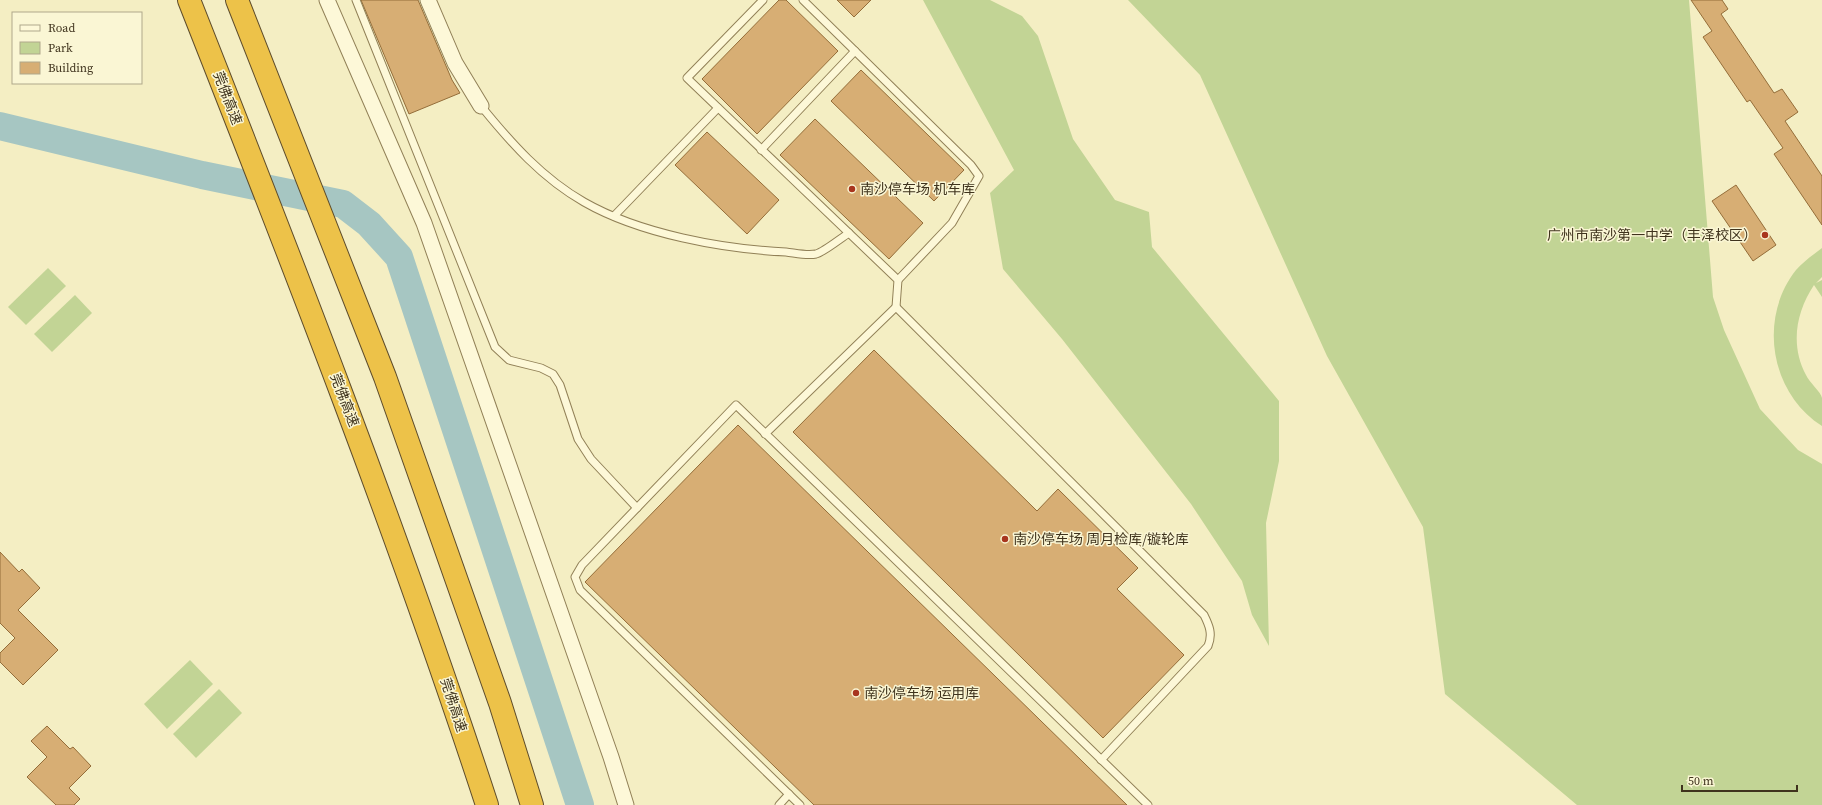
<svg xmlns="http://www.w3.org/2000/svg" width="1822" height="805" font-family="'Source Serif 4','Noto Sans SC',serif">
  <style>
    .green { fill: #c2d495 }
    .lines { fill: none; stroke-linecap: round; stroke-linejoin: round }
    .river { stroke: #a6c6c2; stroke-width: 28 }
    .building { fill: #d7ae74; stroke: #946d39 }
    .lane-casing { stroke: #918057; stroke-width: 9 }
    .street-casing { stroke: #918057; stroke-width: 17 }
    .highway-casing { stroke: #5e4c2b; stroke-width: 24 }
    .lane { stroke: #fdf8d8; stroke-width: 7 }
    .street { stroke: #fdf8d8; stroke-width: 15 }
    .highway { stroke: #edc249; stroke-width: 22 }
    .poi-dot { fill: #a8351e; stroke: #faf6d4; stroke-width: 1.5 }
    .labels { text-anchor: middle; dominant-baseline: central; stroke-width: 3; stroke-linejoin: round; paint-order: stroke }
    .street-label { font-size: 14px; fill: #3f331d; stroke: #faf6d4 }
    .poi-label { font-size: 14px; fill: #3f331d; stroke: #faf6d4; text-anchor: start }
  </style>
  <rect width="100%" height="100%" fill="#f4eec3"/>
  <!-- green -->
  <g class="green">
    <polygon points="923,0 990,0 1022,16 1038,36 1073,139 1115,200 1149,212 1152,247 1279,401 1279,461 1266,523 1269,646 1252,615 1242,581 1191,504 1062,339 1003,269 990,193 1014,170"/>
    <polygon points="1128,0 1689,0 1713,297 1724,330 1760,409 1798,450 1822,464 1822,805 1577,805 1445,694 1423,527 1327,356 1200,75"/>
    <path d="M1822,248V277L1816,283L1822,280V297L1814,285C1796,312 1790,345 1806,375C1809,382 1821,392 1822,398C1822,406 1822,417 1822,426C1770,393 1758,318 1796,270C1804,261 1813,255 1822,248Z"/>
    <polygon points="48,268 66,286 26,325 8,307"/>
    <polygon points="75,295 92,313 52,352 34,334"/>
    <polygon points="190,660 213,684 167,729 144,704"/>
    <polygon points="219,689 242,713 196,758 173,734"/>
  </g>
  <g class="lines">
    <!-- river -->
    <polyline class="river" points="0,126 202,175 343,204 369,224 399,257 580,805"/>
  </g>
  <!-- building -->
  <g class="building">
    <polygon points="361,0 418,0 452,80 460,93 409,114"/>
    <polygon points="779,0 786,0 838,51 757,134 702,79"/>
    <polygon points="837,0 871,0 854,17"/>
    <polygon points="1691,0 1722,0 1728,9 1721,14 1774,93 1782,89 1798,112 1785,121 1822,176 1822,225 1774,154 1783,148 1750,100 1747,102 1703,37 1712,31"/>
    <polygon points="861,70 964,170 934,201 831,101"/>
    <polygon points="815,119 923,223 889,259 780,155"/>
    <polygon points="707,132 779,200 747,234 675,165"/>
    <polygon points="1736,185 1776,245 1753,261 1712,201"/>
    <polygon points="874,350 1037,511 1058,489 1138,568 1117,589 1184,655 1103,738 793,432"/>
    <polygon points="738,425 1127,805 814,805 585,582"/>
    <polygon points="0,552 19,572 22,569 40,588 18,610 58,650 23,685 0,662 0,653 15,638 0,623"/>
    <polygon points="47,726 70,749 73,747 91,766 69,788 80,799 74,805 56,805 27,777 47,757 31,741"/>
  </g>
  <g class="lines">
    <defs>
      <g id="lane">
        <polyline points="356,0 495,347 509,360 541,368 553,374 560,385 578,439 591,459 637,508"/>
        <polyline points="763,0 687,78 898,280 896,307"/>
        <polyline points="855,51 971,165 979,176 952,223 898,280"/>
        <path d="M481,106C511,143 542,178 584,202C640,234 723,249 786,252C795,253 807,256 816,254C824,252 841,238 849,233"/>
        <polyline points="761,150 855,51 803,0"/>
        <polyline points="614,216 718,108"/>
        <path d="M765,434L896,307L1204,615C1209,625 1213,634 1208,646L1101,760"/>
        <polyline points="779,805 789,794"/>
        <polyline points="800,805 580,590 575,577 582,565 736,405 1148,805"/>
      </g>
      <g id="street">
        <polyline points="327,0 424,223 611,757 626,805"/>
        <polyline points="428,0 455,63 481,106"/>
      </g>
      <g id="highway">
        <path d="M189,0C294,266 398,533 487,805"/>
        <polyline points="237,0 385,377 500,703 532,805"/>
      </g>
    </defs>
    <!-- lane casing -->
    <use href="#lane" class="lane-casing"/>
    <!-- street casing -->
    <use href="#street" class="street-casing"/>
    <!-- highway casing -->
    <use href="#highway" class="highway-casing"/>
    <!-- lane -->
    <use href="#lane" class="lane"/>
    <!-- street -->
    <use href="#street" class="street"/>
    <!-- highway -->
    <use href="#highway" class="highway"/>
  </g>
  <!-- markers -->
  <g class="poi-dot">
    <circle cx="852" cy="189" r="4"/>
    <circle cx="1765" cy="235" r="4"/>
    <circle cx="1005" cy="539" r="4"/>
    <circle cx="856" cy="693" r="4"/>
  </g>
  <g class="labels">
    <!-- street labels -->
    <g class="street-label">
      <text transform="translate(228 98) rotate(69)">莞佛高速</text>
      <text transform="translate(345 400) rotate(69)">莞佛高速</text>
      <text transform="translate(454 705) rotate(72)">莞佛高速</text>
    </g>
    <!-- poi labels -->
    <g class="poi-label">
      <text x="860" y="189">南沙停车场 机车库</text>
      <text x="1757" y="235" text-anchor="end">广州市南沙第一中学（丰泽校区）</text>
      <text x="1013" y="539">南沙停车场 周月检库/镟轮库</text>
      <text x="864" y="693">南沙停车场 运用库</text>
    </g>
  </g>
  <!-- legend -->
  <rect x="12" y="12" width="130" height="72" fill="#faf6d4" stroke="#afa88b"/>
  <rect x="20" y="25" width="20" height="6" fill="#fdf8d8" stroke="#afa88b"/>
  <text x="48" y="32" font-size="12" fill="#3f331d">Road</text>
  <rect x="20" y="42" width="20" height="12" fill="#c2d495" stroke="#afa88b"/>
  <text x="48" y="52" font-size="12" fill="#3f331d">Park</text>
  <rect x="20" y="62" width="20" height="12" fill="#d7ae74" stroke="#afa88b"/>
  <text x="48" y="72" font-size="12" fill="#3f331d">Building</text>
  <!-- scale -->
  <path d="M1682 785v6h115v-6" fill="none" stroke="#3f331d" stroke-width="2"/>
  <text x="1688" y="785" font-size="12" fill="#3f331d" stroke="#faf6d4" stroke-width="3" paint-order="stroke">50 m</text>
</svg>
